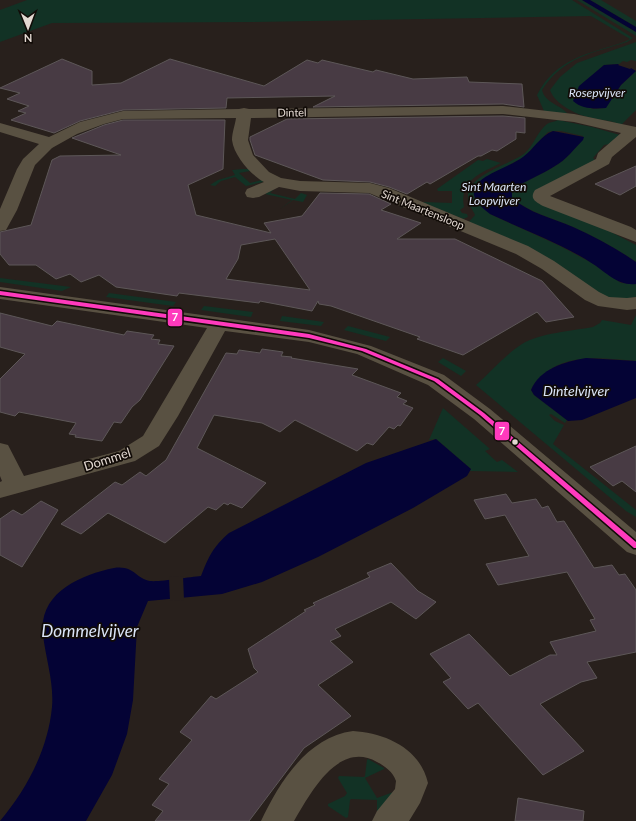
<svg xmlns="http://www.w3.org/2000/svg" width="636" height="821" font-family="Lato,sans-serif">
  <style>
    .green { fill: #123225 }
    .water { fill: #040335 }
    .pier { fill: #28201c }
    .building { fill: #483b44; stroke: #5d5758; fill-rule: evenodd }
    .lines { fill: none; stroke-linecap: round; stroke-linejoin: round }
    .minor { fill: #595142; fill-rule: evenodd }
    .bus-1-casing { stroke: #110b07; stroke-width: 3 }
    .bus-1 { fill: #ff3abd; fill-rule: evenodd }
    .bus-dot { fill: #e2d8d1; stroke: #110b07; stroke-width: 1.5 }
    .labels { text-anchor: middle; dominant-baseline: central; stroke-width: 3.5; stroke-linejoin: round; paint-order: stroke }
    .far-street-label { font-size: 11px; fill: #e2d8d1; stroke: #110b07 }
    .far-water-label { font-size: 12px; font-style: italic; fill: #dae4f7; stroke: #110b07 }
    .street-label { font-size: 13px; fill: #e2d8d1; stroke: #110b07 }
    .water-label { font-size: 14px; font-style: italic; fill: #dae4f7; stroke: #110b07 }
    .near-water-label { font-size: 17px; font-style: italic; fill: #dae4f7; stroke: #110b07 }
    .line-badge { stroke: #110b07; stroke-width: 1.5 }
    .badge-label { font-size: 11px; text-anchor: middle; font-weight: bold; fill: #fff }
  </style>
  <rect width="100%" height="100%" fill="#28201c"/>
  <!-- green -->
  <g class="green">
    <path d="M27,0H572L633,38L627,42C593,53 563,57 542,90C545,103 561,105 568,114L544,111L537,95C556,58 588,54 624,42L630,39L591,16L254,22L52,23L0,42V10Z"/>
    <polygon points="577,0 582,0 636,32 636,36"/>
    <polygon points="590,0 601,0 636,21 636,27"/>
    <path d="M636,42V61L631,60L627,62L623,61L619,64L604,65L580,86L577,104L594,109L605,108L621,85L636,71V110L621,125C609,119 593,120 581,115C570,111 554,102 550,90L560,77L577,63Z"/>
    <path d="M558,120L592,127L620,135L614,143L604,145L593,158L595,160L534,192L636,245V262C616,248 595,237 573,227C552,218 530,213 512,198V190C525,180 541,175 555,166C566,160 574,149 582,140L583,136L561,131H553L548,132L524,157L509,165L490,214L560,246L592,263L621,283L636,284V297L620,300L597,294L466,225L475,215C473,210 468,205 468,199C465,175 510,165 525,153C534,145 537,132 547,124C550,122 554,122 558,120Z"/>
    <path d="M487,159L501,163C481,173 459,180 464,207L460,210L462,213L467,214L468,217L463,219L422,202L452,203V191H438L437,189L478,160L483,161Z"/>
    <polygon points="243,169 249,169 250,171 239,173 250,183 262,180 263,182 246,186 235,177 221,181 215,186 210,185 218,180 235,175 232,170"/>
    <polygon points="275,188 270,193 295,199 301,193 307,195 303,202 293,200 280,209 292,200 265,194"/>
    <polygon points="0,278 71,287 62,291 0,282"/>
    <polygon points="109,293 176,302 173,306 106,297"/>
    <polygon points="204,306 253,312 251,317 201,310"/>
    <path d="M636,315V361C605,359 570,352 544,374C538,379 534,383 531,390L534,395L567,420L565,423L551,414L549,415L555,421L564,425L553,444L636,510V517L626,511L476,385C491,372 505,355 522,344C540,333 572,331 593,327L600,323L602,320L631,325Z"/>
    <polygon points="282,316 324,322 321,326 280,321"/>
    <polygon points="348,326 390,337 386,341 344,330"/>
    <polygon points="443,358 466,371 461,376 438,362"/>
    <polygon points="443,408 490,449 485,451 497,462 502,460 518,472 470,471 471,469 436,439 429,440"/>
    <polygon points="368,759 384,768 384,769 365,778 377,798 396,791 377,819 377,800 351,799 350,800 348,817 346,818 328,806 328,804 345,796 347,793 338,778 339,776 364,777 365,776 367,760"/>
  </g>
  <!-- water -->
  <g class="water">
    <polygon points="582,0 590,0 636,27 636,32"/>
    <path d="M619,64L618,65L630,69L631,68L636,71L621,85L606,108C594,109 582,109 573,101L579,86L604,65Z"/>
    <path d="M553,131L584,137L583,140C574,149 566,160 555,166C541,175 526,180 512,190V198C529,213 552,218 573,227C595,237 616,248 636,262V284C618,286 607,273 593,264C561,243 524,230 490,214C446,182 503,172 523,157C534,149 541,135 553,131Z"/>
    <path d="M586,358L636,361V398L582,420L568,421L534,395L531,390C540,368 565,362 586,358Z"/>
    <path d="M436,439L471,469L467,476L413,508L318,557L262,582L222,594L148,601L137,627L133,700L127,734L112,775L86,821H0C27,789 48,749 52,707C54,682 46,660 43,635C38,593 80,575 114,568C134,565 136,579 150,581C161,582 189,577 201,576C209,556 213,547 229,533L366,463Z"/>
  </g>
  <!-- pier -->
  <polygon class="pier" points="183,576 184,600 170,601 169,577"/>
  <!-- building -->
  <g class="building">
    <polygon points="62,59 92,71 92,85 121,83 170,59 264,86 307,60 318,63 322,60 373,72 376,70 413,79 467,77 469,82 522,84 524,107 503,104 313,107 335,96 227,98 226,108 123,110 80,121 54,133 11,120 26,113 18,111 29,106 7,99 20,93 0,88"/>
    <polygon points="503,116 525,118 525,133 516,132 516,139 497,151 492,150 481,156 478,156 430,184 427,182 407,194 389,187 370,182 323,180 255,155 250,140 250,137 287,119"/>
    <path d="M123,120H225L223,169L188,185L196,215L271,233L264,223L302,216L320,193L369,194L391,204L381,210L421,223L397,239H455L542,281L574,317L546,322L537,312L463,355L417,339L420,337L331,306L319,304L318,301L312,311L260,301L259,303L179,293L177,296L116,287L99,275L81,282L70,274L56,279L36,265H9L0,254V232L31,225L52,160L60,156L121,155L72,138L104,125ZM275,239L310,290L226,279L238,259L241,245Z"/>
    <polygon points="636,166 636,186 620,195 595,184"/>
    <polygon points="0,313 52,326 57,321 124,335 127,331 154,335 151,339 160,340 158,344 174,346 140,400 132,407 121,423 114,422 102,441 75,437 76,435 69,434 76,423 19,412 15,416 0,412 0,379 25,354 0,347"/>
    <polygon points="262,349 283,352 281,356 292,357 291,358 358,369 352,375 401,393 397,397 407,401 403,404 413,408 400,426 398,425 394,429 389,427 373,445 367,443 357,451 295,420 280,432 262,423 214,415 197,448 266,483 242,508 230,503 228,505 224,503 216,510 208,507 165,543 108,513 81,534 61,524 115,482 122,485 140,472 146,476 166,460 226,353 237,354 239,350 260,353"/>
    <polygon points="636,446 636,492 622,481 613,486 590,467"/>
    <polygon points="506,494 512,503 536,499 542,508 548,506 557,522 564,521 594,568 612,565 619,575 625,574 636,590 636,652 587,662 597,678 581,682 540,704 584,751 543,775 478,703 468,709 443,682 451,678 430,654 469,634 510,676 550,655 557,655 550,642 596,631 590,620 595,619 567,572 498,585 486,564 529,556 505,515 485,519 474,500"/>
    <polygon points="41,501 58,510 22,567 0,555 0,519 13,510 22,515"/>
    <polygon points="391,563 418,591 436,602 416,619 391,602 335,629 341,636 330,641 353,662 318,685 351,716 304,748 249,821 155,821 163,811 152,805 169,784 159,779 192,740 180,732 211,696 216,699 258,672 254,668 248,649 306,611 304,610 315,605 313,603 370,577 367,573"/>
    <polygon points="518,798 584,811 583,821 515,821"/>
  </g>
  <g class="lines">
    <!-- minor -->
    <g class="minor">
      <path d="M503,106L574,114L636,127V137L612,157L609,164L550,196L631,227L636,230V242L543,206C536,202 529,199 535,190L596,159L598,153L621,133L574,122L503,114L251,118L248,140L253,155L269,172L281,178L300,181L370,183L389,188L528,246L554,261L599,292L609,297L627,298L636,297V309L627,310L598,306L585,300L542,269L516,254L369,193L300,191L279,187L259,197L253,198L247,197L245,193L247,189L264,182C251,175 234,156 232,140C232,133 235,125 236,118L123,119L104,124L77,134L52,148L35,165L17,210L6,230L0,231V209L17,169L23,159L39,144L0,132V123L49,137L80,122L123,111L239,109L244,108L249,109Z"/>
      <polygon points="0,287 309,330 371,346 444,375 490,409 636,532 636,555 627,552 474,419 428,385 357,354 309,342 225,331 178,416 159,446 135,461 0,498 0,482 2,481 0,476 0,443 8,445 24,476 119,451 143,436 207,328 0,299"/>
      <path d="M353,731C385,733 420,748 428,783L420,803L409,821H372L377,811L395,789L396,781C393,772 385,766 377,762C338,740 310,794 294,821H261C279,783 307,737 353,731Z"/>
    </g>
    <defs>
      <polygon id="bus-1" points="0,291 309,334 366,349 438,379 484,413 636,542 636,548 634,548 480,415 434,381 362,351 309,338 0,295"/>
    </defs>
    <!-- bus-1 casing -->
    <use href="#bus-1" class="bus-1-casing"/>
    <!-- bus-1 -->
    <use href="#bus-1" class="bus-1"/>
  </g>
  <!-- markers -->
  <circle class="bus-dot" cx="515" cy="442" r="3.5"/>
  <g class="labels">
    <!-- far-street labels -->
    <g class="far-street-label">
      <text transform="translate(292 112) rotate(-1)">Dintel</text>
      <text transform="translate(423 209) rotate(22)">Sint Maartensloop</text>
    </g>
    <!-- far-water labels -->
    <g class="far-water-label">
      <text x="597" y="92">Rosepvijver</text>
      <text x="494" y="186">Sint Maarten<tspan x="494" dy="14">Loopvijver</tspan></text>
    </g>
    <!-- street labels -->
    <g class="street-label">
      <text transform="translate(107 459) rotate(-18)">Dommel</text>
    </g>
    <!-- water labels -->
    <g class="water-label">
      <text x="576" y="390">Dintelvijver</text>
    </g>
    <!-- near-water labels -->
    <g class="near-water-label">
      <text x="90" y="630">Dommelvijver</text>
    </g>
  </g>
  <g class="line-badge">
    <rect x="167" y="308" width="16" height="19" rx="4" fill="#ff3abd"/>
    <rect x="494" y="421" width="16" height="20" rx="4" fill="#ff3abd"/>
  </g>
  <g class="badge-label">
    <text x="175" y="321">7</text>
    <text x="502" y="435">7</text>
  </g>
  <!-- north arrow -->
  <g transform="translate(28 28) rotate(179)" stroke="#110b07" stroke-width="3" paint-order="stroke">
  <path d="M0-3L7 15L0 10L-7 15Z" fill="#e2d8d1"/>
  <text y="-6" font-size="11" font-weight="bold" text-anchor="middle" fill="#e2d8d1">N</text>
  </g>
</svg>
